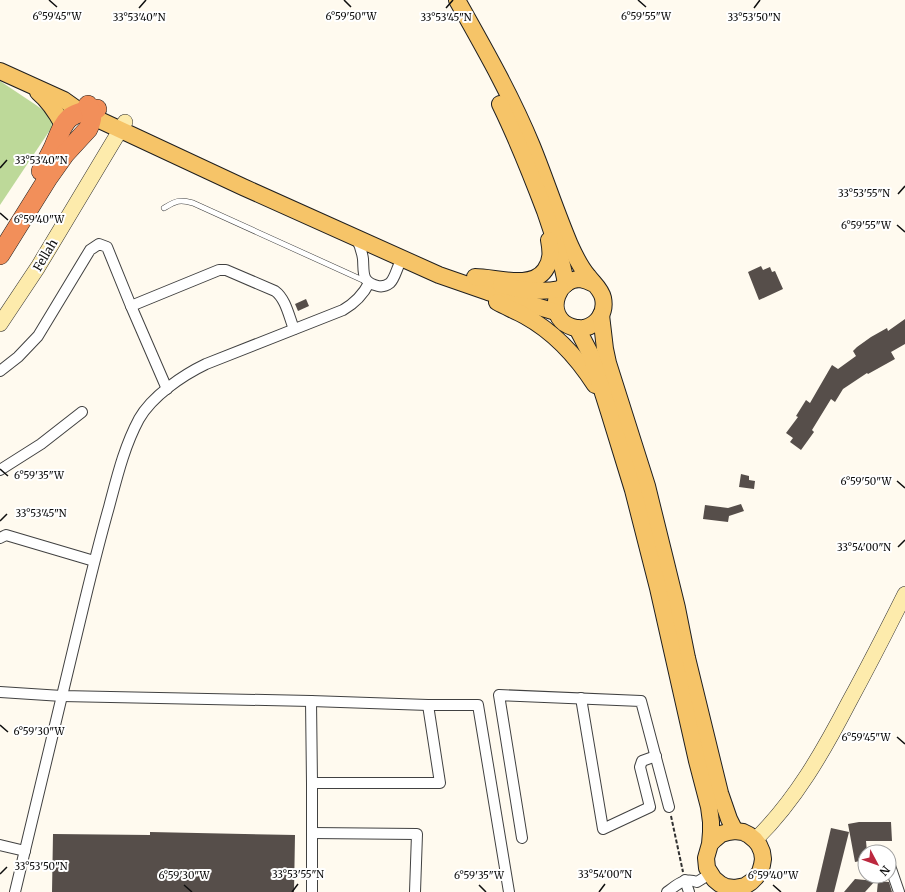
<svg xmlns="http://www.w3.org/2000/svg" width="905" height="892" font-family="Merriweather,serif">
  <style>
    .forest { fill: #bdd999 }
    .building { fill: #564e4a }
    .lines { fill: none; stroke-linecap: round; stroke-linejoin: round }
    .lane-casing { stroke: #414141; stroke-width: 6 }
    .street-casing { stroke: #414141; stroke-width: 12 }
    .secondary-casing { stroke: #303030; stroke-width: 16 }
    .primary-casing { stroke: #1f1f1f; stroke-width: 18 }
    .highway-casing { stroke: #1f1f1f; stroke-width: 20 }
    .path { stroke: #303030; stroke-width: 2; stroke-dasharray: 4 2; stroke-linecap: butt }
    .lane { stroke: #fff; stroke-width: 5 }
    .street { stroke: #fff; stroke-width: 10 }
    .secondary { stroke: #fdebac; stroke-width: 15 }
    .primary { stroke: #f6c468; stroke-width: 16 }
    .highway { stroke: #f28f5a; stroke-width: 19 }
    .ticks { fill: none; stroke: #0e0e0e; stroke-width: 1.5 }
    .labels { text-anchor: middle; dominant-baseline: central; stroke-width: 4; stroke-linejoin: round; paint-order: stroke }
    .street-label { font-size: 12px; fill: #0e0e0e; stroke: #fff }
    .ticks-label { font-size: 10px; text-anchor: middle; fill: #0e0e0e; stroke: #fff; stroke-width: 4; stroke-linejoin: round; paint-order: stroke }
  </style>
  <rect width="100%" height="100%" fill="#fffaef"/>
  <!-- forest -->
  <polygon class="forest" points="0,81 36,105 51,116 52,127 0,205"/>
  <!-- building -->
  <g class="building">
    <polygon points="761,266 763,270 770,267 772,272 775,271 783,289 759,300 748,272"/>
    <polygon points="306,299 309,306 298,311 295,304"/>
    <polygon points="905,319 905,344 891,352 895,359 868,374 867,373 843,389 835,402 831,399 812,430 814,432 801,450 790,442 793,438 786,433 798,417 796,416 806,400 810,403 832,365 838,369 856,356 853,351 857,347 871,337 887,328 888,331"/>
    <polygon points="741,474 749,476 749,480 755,481 754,489 739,487"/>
    <polygon points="741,504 744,511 729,516 728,522 703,519 705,505 728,508"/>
    <polygon points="859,822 891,822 892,841 866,841 867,852 865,852 865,860 855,862 848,824"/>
    <polygon points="831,828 849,832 834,892 816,892"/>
    <polygon points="150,832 295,835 294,892 52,892 53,834 150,835"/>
    <polygon points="855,879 875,881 865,892 844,892"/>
    <polygon points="878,881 889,882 892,892 877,892"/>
  </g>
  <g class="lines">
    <defs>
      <path id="lane" d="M164,208C176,201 179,199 193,203L367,282"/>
      <g id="street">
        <path d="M356,238C360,245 362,252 363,259C364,273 361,282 378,286C382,287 386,286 390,283C396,277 397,265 403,258"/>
        <path d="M131,306L219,270H226L275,291C286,299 289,317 294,329"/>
        <polyline points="0,371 18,357 38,336 90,250 99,244 107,247 131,306 167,389"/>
        <polyline points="0,470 41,444 82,412"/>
        <polyline points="0,538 6,535 94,561"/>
        <polyline points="0,692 62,696 311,701 428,705 478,705 509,892"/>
        <polyline points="581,698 603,829 650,807 640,767 642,761 656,756"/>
        <polyline points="311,701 312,783 312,892"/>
        <polyline points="312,783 440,783 428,705"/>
        <polyline points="312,833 417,834 415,892"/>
        <polyline points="522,838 499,695 641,701 669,807"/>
        <polyline points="0,845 25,851"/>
        <polyline points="889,863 899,892"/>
        <polyline points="685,880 689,892"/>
        <path d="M15,892C38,796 61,700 84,604C92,571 100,539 109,507C117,477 124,447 139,419C152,396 183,375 206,364L343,310C355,303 363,295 369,283"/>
        <path d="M667,892C677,885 684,877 697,882L710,874"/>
      </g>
      <g id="secondary">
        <polyline points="0,324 38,267 125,122"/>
        <path d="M755,840C795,801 823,752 849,702C868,667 887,630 905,594"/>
      </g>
      <g id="primary">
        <path d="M457,0C484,48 511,95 532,146C545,178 556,212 570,245C575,256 580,267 588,276C593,283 601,289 603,298C606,312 598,325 584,328C577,329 570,327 564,323C547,309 558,279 580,279C585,280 590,282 594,284"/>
        <polyline points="0,71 64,100 78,110 243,187 439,275 488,292 556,312"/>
        <path d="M38,92C49,101 56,112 63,125"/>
        <path d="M500,104C517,139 531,174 545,211C553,235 562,258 566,284"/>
        <path d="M475,277C496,277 531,290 545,270C552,260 551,251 549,240"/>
        <path d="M501,285C520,290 540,293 560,289"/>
        <path d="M497,302C506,307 516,311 525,316C554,332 577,357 595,385"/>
        <polyline points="601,315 605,349 608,363 647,486 665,559 677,608 687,658 720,793 729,819 735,831"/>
        <polyline points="577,328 591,355 609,412 633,490 658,588 697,761 709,807 711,822 711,832 710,844 706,858 707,868 714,879 720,884 726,887 734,888 745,886 751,882 756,877 760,872 762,865 763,859 762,852 759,845 755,840 749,835 743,832 735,831 728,832 721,834 715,839 710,844"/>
      </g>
      <g id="highway">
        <path d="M41,171C45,163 50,155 54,146C65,120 66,113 97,109"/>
        <path d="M0,255L48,178L65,154L88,129C93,119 93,113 88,105"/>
      </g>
    </defs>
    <!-- lane casing -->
    <use href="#lane" class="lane-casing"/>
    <!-- street casing -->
    <use href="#street" class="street-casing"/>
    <!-- secondary casing -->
    <use href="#secondary" class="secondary-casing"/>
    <!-- primary casing -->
    <use href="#primary" class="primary-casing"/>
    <!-- highway casing -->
    <use href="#highway" class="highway-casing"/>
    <!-- path -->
    <polyline class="path" points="671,816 683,872"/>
    <!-- lane -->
    <use href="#lane" class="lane"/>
    <!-- street -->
    <use href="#street" class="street"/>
    <!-- secondary -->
    <use href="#secondary" class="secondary"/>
    <!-- primary -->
    <use href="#primary" class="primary"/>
    <!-- highway -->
    <use href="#highway" class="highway"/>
  </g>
  <!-- ticks -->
  <path class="ticks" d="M49,0L57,7M344,0L351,7M638,0L646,7M139,8L146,0M446,8L453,0M754,8L760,0M0,168L7,160M898,194L905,186M0,213L8,220M897,225L905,232M0,469L8,476M897,481L905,488M0,521L7,514M898,547L905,540M0,725L8,732M897,737L905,744M0,874L7,867M184,885L192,892M479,885L486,892M773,885L781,892M292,892L298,884M599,892L605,884"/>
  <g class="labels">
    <!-- street labels -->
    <g class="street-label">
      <text transform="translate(45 255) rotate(-59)">Fellah</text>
    </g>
  </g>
  <g class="ticks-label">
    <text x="57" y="20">6°59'45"W</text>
    <text x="351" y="20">6°59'50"W</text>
    <text x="646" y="20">6°59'55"W</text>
    <text x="446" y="21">33°53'45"N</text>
    <text x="754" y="21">33°53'50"N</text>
    <text x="139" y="21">33°53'40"N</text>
    <text x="41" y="164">33°53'40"N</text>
    <text x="864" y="197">33°53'55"N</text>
    <text x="39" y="223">6°59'40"W</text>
    <text x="866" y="229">6°59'55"W</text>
    <text x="39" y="479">6°59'35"W</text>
    <text x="866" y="485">6°59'50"W</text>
    <text x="41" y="517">33°53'45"N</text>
    <text x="864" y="551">33°54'00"N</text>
    <text x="39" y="735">6°59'30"W</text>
    <text x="866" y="741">6°59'45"W</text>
    <text x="41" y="870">33°53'50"N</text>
    <text x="298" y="878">33°53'55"N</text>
    <text x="605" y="878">33°54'00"N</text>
    <text x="184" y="879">6°59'30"W</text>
    <text x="479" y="879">6°59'35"W</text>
    <text x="773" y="879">6°59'40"W</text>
  </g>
  <!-- north arrow -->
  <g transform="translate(877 864) rotate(131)"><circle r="19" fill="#ffffff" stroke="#9f9f9f"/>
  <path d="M0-3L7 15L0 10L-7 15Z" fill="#bc283f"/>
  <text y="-6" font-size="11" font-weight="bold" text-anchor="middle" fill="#0e0e0e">N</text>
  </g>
</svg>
